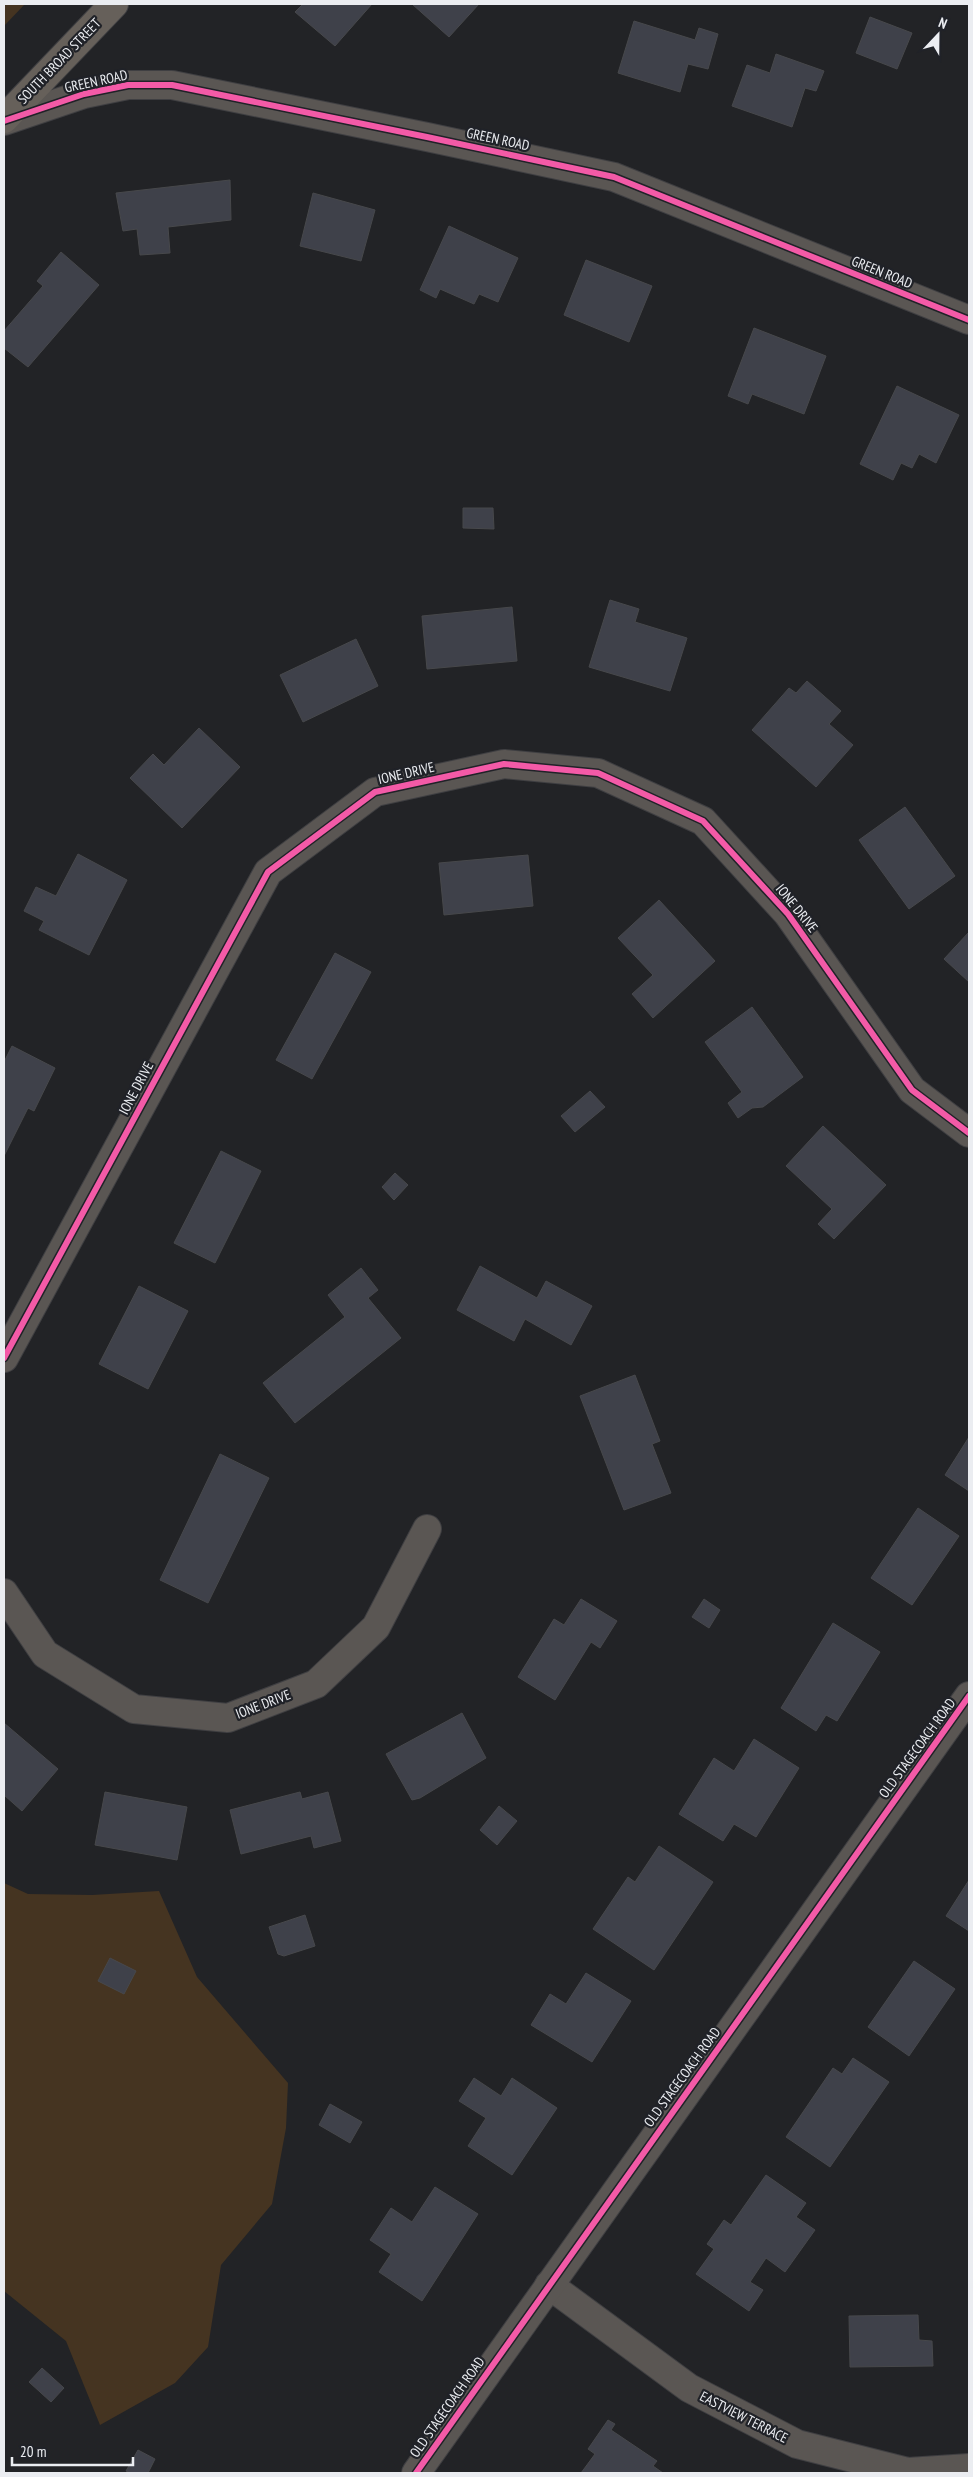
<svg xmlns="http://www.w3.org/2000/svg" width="973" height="2477" font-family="'PT Sans Narrow',sans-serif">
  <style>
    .green { fill: #453421 }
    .building { fill: #3f414a; stroke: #47484b }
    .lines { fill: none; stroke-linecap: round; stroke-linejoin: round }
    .minor-casing { stroke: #3f3f42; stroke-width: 30 }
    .tertiary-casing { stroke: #3f3f42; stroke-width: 30 }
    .primary-casing { stroke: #3f3f42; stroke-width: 30 }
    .minor { stroke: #5a5653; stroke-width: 28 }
    .tertiary { stroke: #5a5653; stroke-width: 28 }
    .primary { stroke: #66605a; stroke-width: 28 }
    .cycleway-casing { stroke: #202228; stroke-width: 9 }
    .cycleway { stroke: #f35aa7; stroke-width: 6 }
    .labels { text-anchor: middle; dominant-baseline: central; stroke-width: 4.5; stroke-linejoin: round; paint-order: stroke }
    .street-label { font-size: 14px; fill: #ebedf1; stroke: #202228 }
  </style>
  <rect width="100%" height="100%" fill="#222326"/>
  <!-- green -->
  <g class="green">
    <polygon points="4,4 25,4 4,26"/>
    <polygon points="4,1883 28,1894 92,1895 159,1891 197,1977 288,2083 286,2128 272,2204 221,2265 208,2347 175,2383 100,2425 66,2341 4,2291"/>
  </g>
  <!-- building -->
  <g class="building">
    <polygon points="303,4 372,4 335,46 295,12"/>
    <polygon points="412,4 479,4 449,37"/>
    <polygon points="870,17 912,33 897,69 856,53"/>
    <polygon points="634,21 695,40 699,28 718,34 708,69 688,64 680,92 618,73"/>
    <polygon points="776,54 824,71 816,91 805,88 792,127 732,106 747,65 770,73"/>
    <polygon points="230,180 231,220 168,227 170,253 140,255 137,229 123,231 116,193"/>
    <polygon points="313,193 375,210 361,261 300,246"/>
    <polygon points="449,226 518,258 498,302 479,294 474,304 440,289 436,298 420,290"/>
    <polygon points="61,252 99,285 28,367 4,348 4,331 43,286 37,281"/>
    <polygon points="586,260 652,286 629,342 564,315"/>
    <polygon points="754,328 826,356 804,414 752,394 748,404 728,396"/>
    <polygon points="897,386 959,415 936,463 919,454 912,468 901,463 893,480 860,464"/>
    <polygon points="463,508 493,508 494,529 463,528"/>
    <polygon points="610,600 639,609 635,622 687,638 670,691 589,667"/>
    <polygon points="512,607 517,661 427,669 422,616"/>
    <polygon points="356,639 378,686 303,722 280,675"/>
    <polygon points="807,681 841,711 829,724 853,745 816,787 752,730 789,688 796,693"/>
    <polygon points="199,728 240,767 182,828 130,778 153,754 164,765"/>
    <polygon points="905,807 955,876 909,909 859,840"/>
    <polygon points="78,854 127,880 89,955 39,930 44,921 24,911 36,887 56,896"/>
    <polygon points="528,855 533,906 444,915 439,863"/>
    <polygon points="659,900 715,961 653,1018 632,994 653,975 618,938"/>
    <polygon points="969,932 969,982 944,959"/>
    <polygon points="335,953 371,972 312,1079 276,1060"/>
    <polygon points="752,1007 803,1077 763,1107 752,1108 738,1118 728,1103 742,1092 705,1042"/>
    <polygon points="12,1046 55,1068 34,1111 28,1108 4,1156 4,1062"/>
    <polygon points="590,1091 605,1107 575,1132 561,1116"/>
    <polygon points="823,1126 886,1185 834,1239 818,1224 832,1209 786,1166"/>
    <polygon points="221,1151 261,1171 215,1263 174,1243"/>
    <polygon points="395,1173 408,1185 394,1200 382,1187"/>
    <polygon points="480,1266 537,1298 546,1281 592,1306 571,1345 525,1319 514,1341 457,1310"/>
    <polygon points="361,1268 378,1290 368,1298 401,1338 295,1423 263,1383 345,1317 328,1295"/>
    <polygon points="139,1286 188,1311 148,1389 99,1364"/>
    <polygon points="635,1375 660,1441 652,1444 671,1493 624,1510 580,1396"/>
    <polygon points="969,1437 969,1491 945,1475"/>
    <polygon points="220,1454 269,1478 208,1603 160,1580"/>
    <polygon points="918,1508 959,1536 912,1605 871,1578"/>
    <polygon points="581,1599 617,1621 600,1648 591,1642 555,1700 518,1677 554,1619 564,1625"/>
    <polygon points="704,1599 720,1610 709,1628 692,1617"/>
    <polygon points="833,1623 880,1652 837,1721 826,1715 816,1731 781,1708"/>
    <polygon points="462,1713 486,1758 420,1798 412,1800 386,1754"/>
    <polygon points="4,1723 58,1769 22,1811 4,1795"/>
    <polygon points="754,1739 799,1768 756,1837 734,1824 723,1841 679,1814 714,1758 734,1771"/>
    <polygon points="105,1792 187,1807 177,1860 95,1845"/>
    <polygon points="300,1792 302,1799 328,1792 341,1841 314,1848 311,1836 241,1854 230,1810"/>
    <polygon points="499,1806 517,1821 497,1845 480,1830"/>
    <polygon points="659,1846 713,1882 654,1970 593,1929 628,1877 635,1882"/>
    <polygon points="969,1880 969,1931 946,1916"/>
    <polygon points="305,1915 315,1946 284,1956 278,1954 269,1927"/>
    <polygon points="110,1958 136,1971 124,1994 98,1981"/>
    <polygon points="914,1961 955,1989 909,2056 868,2027"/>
    <polygon points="586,1973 631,2001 592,2062 531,2025 550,1994 566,2004"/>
    <polygon points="853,2058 889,2082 830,2167 786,2137 833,2068 842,2074"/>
    <polygon points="474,2078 501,2096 512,2078 557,2108 512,2175 468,2146 486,2118 459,2101"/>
    <polygon points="330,2104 362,2122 350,2143 319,2125"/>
    <polygon points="766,2175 806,2203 796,2217 815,2230 785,2272 766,2258 750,2282 763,2290 749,2311 696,2274 714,2249 707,2244 724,2220 731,2225"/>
    <polygon points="435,2187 478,2214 422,2301 379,2272 391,2254 370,2240 391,2208 412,2222"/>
    <polygon points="918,2315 919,2340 932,2341 933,2366 850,2367 849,2316"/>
    <polygon points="42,2368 64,2388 51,2402 29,2382"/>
    <polygon points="608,2420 615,2424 611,2430 657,2461 653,2466 663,2473 581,2473 595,2454 588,2449"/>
    <polygon points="138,2450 155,2459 148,2473 131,2473 126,2471"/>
  </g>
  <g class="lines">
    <defs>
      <g id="minor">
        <polyline points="4,1358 268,872 375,792 504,764 598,773 703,821 788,914 912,1090 969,1133"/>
        <polyline points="4,1593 45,1654 134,1709 228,1718 316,1684 376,1627 427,1529"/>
        <polyline points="549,2285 689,2388 797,2444 908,2472 969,2468"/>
        <polyline points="416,2473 969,1696"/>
      </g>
      <polyline id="tertiary" points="4,121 84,94 128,85 172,85 427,137 614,177 969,320"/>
      <polyline id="primary" points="4,119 114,4"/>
    </defs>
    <!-- minor casing -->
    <use href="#minor" class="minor-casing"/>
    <!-- tertiary casing -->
    <use href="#tertiary" class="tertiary-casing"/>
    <!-- primary casing -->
    <use href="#primary" class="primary-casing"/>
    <!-- minor -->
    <use href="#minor" class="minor"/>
    <!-- tertiary -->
    <use href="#tertiary" class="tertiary"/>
    <!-- primary -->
    <use href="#primary" class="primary"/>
    <defs>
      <g id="cycleway">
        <polyline points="4,121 84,94 128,85 172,85 427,137 614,177 969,320"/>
        <polyline points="4,1358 268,872 375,792 504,764 598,773 703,821 788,914 912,1090 969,1133"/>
        <polyline points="416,2473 969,1696"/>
      </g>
    </defs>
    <!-- cycleway casing -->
    <use href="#cycleway" class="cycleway-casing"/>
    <!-- cycleway -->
    <use href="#cycleway" class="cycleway"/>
  </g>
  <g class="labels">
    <!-- street labels -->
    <g class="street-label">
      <text transform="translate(59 61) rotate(-46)">SOUTH BROAD STREET</text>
      <text transform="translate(96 81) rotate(-12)">GREEN ROAD</text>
      <text transform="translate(498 139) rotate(12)">GREEN ROAD</text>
      <text transform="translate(882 272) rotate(22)">GREEN ROAD</text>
      <text transform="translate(406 773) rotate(-13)">IONE DRIVE</text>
      <text transform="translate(797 908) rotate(51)">IONE DRIVE</text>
      <text transform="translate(136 1088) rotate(-62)">IONE DRIVE</text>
      <text transform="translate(263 1704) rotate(-21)">IONE DRIVE</text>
      <text transform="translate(917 1748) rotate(-54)">OLD STAGECOACH ROAD</text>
      <text transform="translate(682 2077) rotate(-54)">OLD STAGECOACH ROAD</text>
      <text transform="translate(447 2407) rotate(-55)">OLD STAGECOACH ROAD</text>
      <text transform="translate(744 2417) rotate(27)">EASTVIEW TERRACE</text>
    </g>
  </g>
  <!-- border -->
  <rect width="973" height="2477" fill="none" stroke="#ebedf1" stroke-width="10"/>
  <!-- north arrow -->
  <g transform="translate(938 35) rotate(22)" stroke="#202228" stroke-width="4" paint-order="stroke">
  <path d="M0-4L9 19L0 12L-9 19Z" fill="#ebedf1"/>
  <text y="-8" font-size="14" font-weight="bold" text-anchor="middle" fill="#ebedf1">N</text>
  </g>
  <!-- scale -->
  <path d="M12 2457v8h121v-8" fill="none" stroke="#ebedf1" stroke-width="2.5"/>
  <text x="20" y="2457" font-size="15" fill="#ebedf1" stroke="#202228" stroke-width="4" paint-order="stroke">20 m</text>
</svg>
